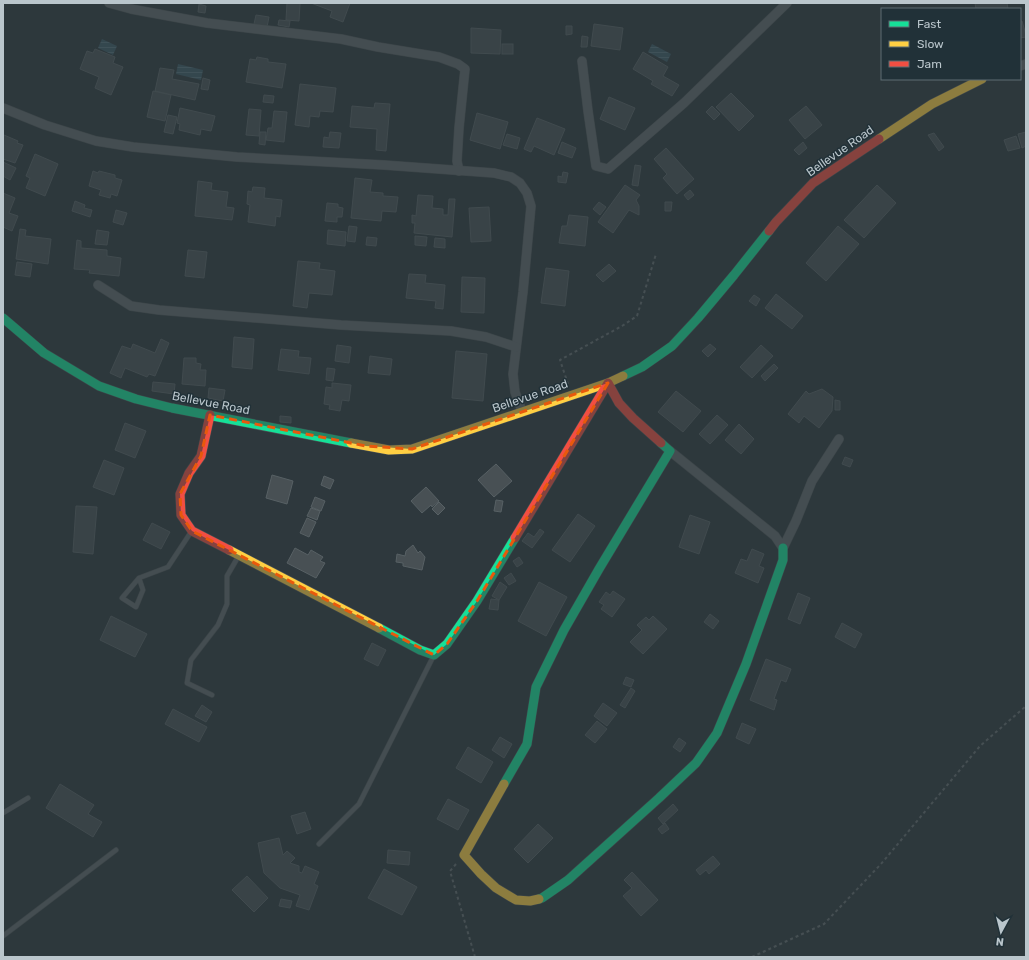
<svg xmlns="http://www.w3.org/2000/svg" width="1029" height="960" font-family="Rubik,sans-serif">
  <style>
    .water { fill: url(#water-rules) }
    .building { fill: #485054; stroke: #576064 }
    .lines { fill: none; stroke-linecap: round; stroke-linejoin: round }
    .lane-casing { stroke: #4d5457; stroke-width: 5.5 }
    .street-casing { stroke: #4d5457; stroke-width: 10 }
    .fast-casing { stroke: #4d5457; stroke-width: 10 }
    .slow-casing { stroke: #4d5457; stroke-width: 10 }
    .jam-casing { stroke: #4d5457; stroke-width: 10 }
    .path { stroke: #636a6e; stroke-width: 2; stroke-dasharray: 3 3; stroke-linecap: butt }
    .lane { stroke: #5f666a; stroke-width: 4.5 }
    .street { stroke: #5f666a; stroke-width: 9 }
    .fast { stroke: #16e098; stroke-width: 9 }
    .slow { stroke: #ffcf43; stroke-width: 9 }
    .jam { stroke: #f24e42; stroke-width: 9 }
    .marked { fill: none; stroke: #e8590c; stroke-width: 3; stroke-dasharray: 8 5; stroke-linejoin: round }
    .labels { text-anchor: middle; dominant-baseline: central; stroke-width: 3; stroke-linejoin: round; paint-order: stroke }
    .street-label { font-size: 12px; fill: #bac6cc; stroke: #213138 }
  </style>
  <defs>
    <pattern id="water-rules" width="6" height="5" patternUnits="userSpaceOnUse"><rect width="6" height="5" fill="#3c5965"/><path d="M0 2.5h6" fill="none" stroke="#566f7a"/></pattern>
  </defs>
  <rect width="100%" height="100%" fill="#2e383d"/>
  <!-- water -->
  <g class="water">
    <polygon points="102,39 117,46 113,55 98,48"/>
    <polygon points="652,44 671,54 667,62 648,52"/>
    <polygon points="178,64 203,70 201,80 176,74"/>
  </g>
  <!-- building -->
  <g class="building">
    <polygon points="287,3 300,3 299,21 286,20"/>
    <polygon points="311,3 350,3 343,22 330,17 332,11"/>
    <polygon points="975,3 1007,3 1008,9 976,9"/>
    <polygon points="199,4 206,6 205,13 198,12"/>
    <polygon points="256,15 269,17 267,27 254,24"/>
    <polygon points="279,20 290,21 289,27 278,25"/>
    <polygon points="1020,21 1022,21 1026,35 1026,37 1020,38"/>
    <polygon points="594,24 623,28 620,50 591,46"/>
    <polygon points="566,26 572,26 572,34 566,35"/>
    <polygon points="471,28 501,30 500,54 471,53"/>
    <polygon points="582,36 588,37 587,47 581,47"/>
    <rect x="502" y="44" width="11" height="10"/>
    <polygon points="95,49 115,57 113,63 123,67 111,95 95,88 99,77 80,69 87,51 93,53"/>
    <polygon points="643,52 668,67 663,76 679,85 672,96 651,84 653,81 633,69"/>
    <polygon points="257,57 268,59 268,62 286,64 282,88 246,82 250,59 256,60"/>
    <polygon points="160,68 174,70 172,79 199,84 195,100 155,91"/>
    <polygon points="203,78 210,80 208,90 201,89"/>
    <polygon points="300,84 336,88 333,112 320,111 319,117 310,116 309,127 295,125"/>
    <polygon points="153,91 171,95 165,121 147,117"/>
    <polygon points="731,93 754,116 739,131 716,107"/>
    <polygon points="264,95 274,96 273,103 263,102"/>
    <polygon points="609,97 635,108 625,130 600,119"/>
    <polygon points="375,103 390,104 386,151 376,150 377,129 350,127 352,106 374,108"/>
    <polygon points="712,106 720,114 714,120 706,112"/>
    <polygon points="806,106 822,125 805,139 789,120"/>
    <polygon points="180,108 215,116 211,131 201,129 200,135 179,130 180,124 177,123"/>
    <polygon points="249,109 261,110 259,136 246,135"/>
    <polygon points="274,111 287,112 284,142 266,140 268,128 272,128"/>
    <polygon points="477,113 508,122 500,149 470,140"/>
    <polygon points="168,115 177,117 173,134 164,132"/>
    <polygon points="537,118 565,129 554,155 534,146 531,152 524,149"/>
    <polygon points="260,132 266,132 265,145 259,144"/>
    <polygon points="330,132 341,133 339,148 323,147 324,137 329,138"/>
    <polygon points="1026,132 1026,146 1022,148 1018,134"/>
    <polygon points="934,133 944,147 939,151 928,135"/>
    <polygon points="507,134 520,138 517,149 503,145"/>
    <polygon points="4,135 18,141 17,143 23,145 15,163 3,159 3,137"/>
    <polygon points="1016,136 1020,148 1008,151 1004,140"/>
    <polygon points="562,142 576,148 572,158 558,153"/>
    <polygon points="803,142 807,148 799,155 794,150"/>
    <polygon points="666,148 694,179 677,194 663,178 667,174 654,159"/>
    <polygon points="35,154 58,164 45,196 26,188 30,178 26,176"/>
    <polygon points="3,162 16,168 10,180 3,176"/>
    <polygon points="635,165 641,166 638,186 632,185"/>
    <polygon points="93,171 98,173 99,171 115,175 115,178 122,180 117,196 111,194 110,198 99,195 101,190 89,186"/>
    <polygon points="563,172 568,173 566,183 558,182 558,176 562,177"/>
    <polygon points="355,178 372,180 370,192 383,193 383,196 398,197 396,212 382,211 381,221 351,218"/>
    <polygon points="198,181 212,183 211,190 228,192 226,207 234,208 232,220 195,216"/>
    <polygon points="625,185 640,195 636,200 639,206 639,215 629,210 613,233 598,222"/>
    <polygon points="877,185 896,203 864,238 844,220"/>
    <polygon points="253,187 265,188 264,198 282,200 280,217 276,216 275,226 248,222 250,205 247,204 248,191 252,192"/>
    <polygon points="690,190 694,195 688,200 684,195"/>
    <polygon points="3,193 15,198 9,213 18,216 12,231 3,227"/>
    <polygon points="418,195 433,196 432,208 443,209 443,215 448,215 449,199 455,199 452,237 414,233 415,223 412,223 412,215 416,216"/>
    <polygon points="75,201 85,205 84,208 92,210 90,217 72,211"/>
    <polygon points="599,202 606,207 600,215 593,209"/>
    <polygon points="665,202 672,202 671,211 665,211"/>
    <polygon points="327,203 338,204 338,207 343,208 342,217 337,217 337,222 325,221"/>
    <polygon points="489,207 491,241 471,242 469,208"/>
    <polygon points="116,210 127,213 123,225 113,222"/>
    <polygon points="569,215 588,217 585,246 559,243 562,226 567,226"/>
    <polygon points="349,226 357,227 355,242 347,241"/>
    <polygon points="838,226 859,244 826,281 806,263"/>
    <polygon points="20,229 26,230 25,236 51,239 48,264 16,259"/>
    <polygon points="97,230 109,232 107,245 95,244"/>
    <polygon points="328,230 346,232 345,246 327,244"/>
    <polygon points="415,236 427,237 426,246 415,245"/>
    <polygon points="367,237 377,238 376,246 366,245"/>
    <polygon points="435,238 445,239 445,248 434,247"/>
    <polygon points="77,240 81,241 81,248 107,250 107,256 121,258 119,276 89,273 90,270 74,269"/>
    <polygon points="188,250 207,252 204,278 185,276"/>
    <polygon points="298,261 320,263 319,269 335,271 332,295 309,293 307,308 293,306"/>
    <polygon points="17,262 32,264 30,277 15,275"/>
    <polygon points="609,264 616,271 603,282 596,275"/>
    <polygon points="546,268 569,271 565,306 541,303"/>
    <polygon points="409,274 426,275 425,283 445,285 443,309 435,308 436,301 406,298"/>
    <polygon points="462,277 485,278 484,313 461,312"/>
    <polygon points="776,294 803,316 792,329 765,308"/>
    <polygon points="754,295 760,299 756,306 749,301"/>
    <polygon points="234,337 254,339 252,369 232,367"/>
    <polygon points="161,339 169,343 155,376 149,374 147,377 125,368 121,378 110,373 122,346 131,349 133,344 155,353"/>
    <polygon points="710,344 716,349 708,357 702,351"/>
    <polygon points="337,345 351,347 349,363 335,361"/>
    <polygon points="761,345 773,356 752,378 740,367"/>
    <polygon points="281,349 299,351 298,357 311,358 309,374 278,370"/>
    <polygon points="456,351 487,354 483,401 452,398"/>
    <polygon points="370,356 392,359 390,375 368,373"/>
    <polygon points="184,358 196,358 196,363 201,364 200,370 206,370 205,386 182,384"/>
    <polygon points="774,364 778,368 765,381 761,376"/>
    <polygon points="327,368 335,369 333,381 326,380"/>
    <polygon points="153,382 175,384 174,394 152,391"/>
    <polygon points="332,383 351,385 349,401 342,400 340,411 329,409 330,405 324,404 326,387 332,388"/>
    <polygon points="209,388 225,390 223,401 208,398"/>
    <polygon points="822,389 833,397 832,411 819,428 804,416 799,423 788,414 806,391 809,394"/>
    <polygon points="676,391 701,411 683,432 658,412"/>
    <polygon points="835,400 840,401 840,410 835,410"/>
    <polygon points="717,415 728,425 710,444 699,434"/>
    <polygon points="280,416 291,417 291,423 280,422"/>
    <polygon points="125,423 146,431 135,458 115,450"/>
    <polygon points="739,424 754,439 741,454 725,440"/>
    <polygon points="845,457 853,460 850,467 842,464"/>
    <polygon points="104,460 124,468 114,495 93,487"/>
    <polygon points="496,464 512,481 494,497 478,480"/>
    <polygon points="272,475 293,481 287,504 266,498"/>
    <polygon points="324,476 334,480 330,489 321,485"/>
    <polygon points="426,487 439,501 432,507 431,505 422,513 411,501"/>
    <polygon points="315,497 325,501 321,511 311,507"/>
    <polygon points="496,500 503,501 501,512 494,511"/>
    <polygon points="439,502 445,508 438,515 432,509"/>
    <polygon points="76,506 97,507 93,554 73,552"/>
    <polygon points="311,508 320,511 317,520 307,516"/>
    <polygon points="578,514 595,526 570,562 552,550"/>
    <polygon points="690,515 710,522 699,554 679,547"/>
    <polygon points="307,518 316,522 309,537 300,533"/>
    <polygon points="152,523 170,532 161,549 143,540"/>
    <polygon points="540,529 544,532 532,548 522,541 528,533 534,537"/>
    <polygon points="413,545 418,553 420,551 425,557 422,570 403,566 403,563 396,562 397,554 405,556 406,551"/>
    <polygon points="295,548 308,555 311,550 323,557 320,561 325,563 316,578 287,563"/>
    <polygon points="752,549 764,554 759,566 764,568 758,583 735,573 741,559 747,561"/>
    <polygon points="519,557 523,563 517,567 513,561"/>
    <polygon points="511,573 516,581 509,585 504,578"/>
    <polygon points="500,582 507,587 499,600 492,596"/>
    <polygon points="539,582 567,597 546,636 518,621"/>
    <polygon points="613,591 625,599 612,617 601,609 604,605 599,602 606,592 610,595"/>
    <polygon points="798,593 810,598 800,624 788,619"/>
    <polygon points="491,599 499,600 498,610 489,609"/>
    <polygon points="710,614 719,621 713,629 704,622"/>
    <polygon points="111,616 147,634 135,657 100,640"/>
    <polygon points="653,616 667,629 643,654 630,642 642,630 637,625 646,617 649,620"/>
    <polygon points="842,623 862,634 855,648 835,637"/>
    <polygon points="372,643 386,650 378,666 364,659"/>
    <polygon points="766,659 791,669 786,682 781,680 774,699 777,700 774,710 750,700"/>
    <polygon points="626,677 634,680 631,687 623,684"/>
    <polygon points="631,688 635,691 625,708 620,705"/>
    <polygon points="603,703 617,713 607,726 594,716"/>
    <polygon points="202,705 212,712 206,722 195,716"/>
    <polygon points="173,709 207,727 199,742 165,724"/>
    <polygon points="597,721 607,729 595,743 585,735"/>
    <polygon points="742,723 756,729 749,744 736,738"/>
    <polygon points="500,737 512,744 504,758 492,750"/>
    <polygon points="679,738 686,743 680,752 673,747"/>
    <polygon points="468,747 493,762 481,783 456,768"/>
    <polygon points="60,784 94,805 88,814 102,822 93,837 46,808"/>
    <polygon points="448,799 469,810 458,830 437,819"/>
    <polygon points="673,804 678,810 663,824 658,818"/>
    <polygon points="305,812 311,829 297,834 291,816"/>
    <polygon points="665,823 669,829 662,834 658,829"/>
    <polygon points="538,824 553,838 528,863 514,849"/>
    <polygon points="279,838 283,855 287,851 295,858 290,863 299,866 299,872 302,873 305,866 319,872 314,884 318,886 309,910 296,906 300,895 280,888 264,873 258,843"/>
    <polygon points="388,850 410,852 409,865 387,863"/>
    <polygon points="713,856 720,864 709,874 706,870 700,875 696,870"/>
    <polygon points="384,869 417,887 402,915 368,898"/>
    <polygon points="632,872 658,900 641,916 623,896 632,888 624,880"/>
    <polygon points="247,876 268,898 254,912 232,890"/>
    <polygon points="281,899 292,901 290,908 279,906"/>
  </g>
  <g class="lines">
    <defs>
      <g id="lane">
        <polyline points="139,578 143,590 136,607 122,598 139,578 168,567 191,532"/>
        <polyline points="212,695 187,683 191,660 218,625 227,604 227,576 238,557"/>
        <polyline points="3,813 28,798"/>
        <polyline points="319,844 359,804 433,657"/>
        <polyline points="3,936 116,850"/>
      </g>
      <g id="street">
        <polyline points="109,3 131,9 207,23 341,39 378,47 439,57 458,64 465,69 459,128 457,161 459,171"/>
        <polyline points="582,61 588,111 596,166 608,169 684,103 787,3"/>
        <polyline points="1020,66 1026,64"/>
        <polyline points="3,108 45,125 96,141 133,147 237,157 384,165 494,173 511,177 520,183 527,193 531,206 523,292 513,374 515,392 522,411"/>
        <polyline points="98,285 131,306 159,310 341,325 451,331 486,337 516,347"/>
        <polyline points="670,451 775,536 783,548 796,521 812,481 839,439"/>
      </g>
      <g id="fast">
        <polyline points="3,318 44,353 99,386 136,399 172,408 351,443"/>
        <polyline points="623,376 642,367 672,346 698,318 734,275 769,231"/>
        <polyline points="379,628 420,650 434,655 447,644 477,601 515,538"/>
        <polyline points="504,784 527,744 536,687 564,630 599,569 670,451 661,443"/>
        <polyline points="539,899 542,898 568,880 659,798 696,763 717,733 746,664 783,560 783,548"/>
      </g>
      <g id="slow">
        <polyline points="879,139 932,104 982,79"/>
        <polyline points="351,443 389,450 412,449 608,383 623,376"/>
        <polyline points="229,550 379,628"/>
        <polyline points="504,784 464,855 481,874 496,888 516,900 530,901 539,899"/>
      </g>
      <g id="jam">
        <polyline points="769,231 776,222 813,183 879,139"/>
        <polyline points="210,415 201,456 189,473 180,494 181,515 192,531 229,550"/>
        <polyline points="515,538 608,383 619,403 633,418 661,443"/>
      </g>
    </defs>
    <!-- lane casing -->
    <use href="#lane" class="lane-casing"/>
    <!-- street casing -->
    <use href="#street" class="street-casing"/>
    <!-- fast casing -->
    <use href="#fast" class="fast-casing"/>
    <!-- slow casing -->
    <use href="#slow" class="slow-casing"/>
    <!-- jam casing -->
    <use href="#jam" class="jam-casing"/>
    <!-- path -->
    <g class="path">
      <polyline points="568,384 560,360 622,326 637,316 656,254"/>
      <polyline points="456,864 450,871 475,957"/>
      <polyline points="752,957 824,924 881,864 980,746 1026,706"/>
    </g>
    <!-- lane -->
    <use href="#lane" class="lane"/>
    <!-- street -->
    <use href="#street" class="street"/>
    <!-- fast -->
    <use href="#fast" class="fast"/>
    <!-- slow -->
    <use href="#slow" class="slow"/>
    <!-- jam -->
    <use href="#jam" class="jam"/>
  </g>
  <!-- marked area -->
  <path d="M0 0H1029V960H0ZM608,383L477,601L447,644L434,655L192,531L181,515L180,494L201,456L210,415L366,446L412,449Z" fill="#2e383d" fill-opacity=".55" fill-rule="evenodd"/>
  <path class="marked" d="M608,383L477,601L447,644L434,655L192,531L181,515L180,494L201,456L210,415L366,446L412,449Z"/>
  <g class="labels">
    <!-- street labels -->
    <g class="street-label">
      <text transform="translate(840 151) rotate(-35)">Bellevue Road</text>
      <text transform="translate(530 396) rotate(-19)">Bellevue Road</text>
      <text transform="translate(211 403) rotate(11)">Bellevue Road</text>
    </g>
  </g>
  <!-- border -->
  <rect width="1029" height="960" fill="none" stroke="#bac6cc" stroke-width="8"/>
  <!-- legend -->
  <rect x="881" y="8" width="140" height="72" fill="#213138" stroke="#5e6d73"/>
  <rect x="889" y="21" width="20" height="6" fill="#16e098" stroke="#5e6d73"/>
  <text x="917" y="28" font-size="12" fill="#bac6cc">Fast</text>
  <rect x="889" y="41" width="20" height="6" fill="#ffcf43" stroke="#5e6d73"/>
  <text x="917" y="48" font-size="12" fill="#bac6cc">Slow</text>
  <rect x="889" y="61" width="20" height="6" fill="#f24e42" stroke="#5e6d73"/>
  <text x="917" y="68" font-size="12" fill="#bac6cc">Jam</text>
  <!-- north arrow -->
  <g transform="translate(1001 932) rotate(187)" stroke="#213138" stroke-width="3" paint-order="stroke">
  <path d="M0-3L7 15L0 10L-7 15Z" fill="#bac6cc"/>
  <text y="-6" font-size="11" font-weight="bold" text-anchor="middle" fill="#bac6cc">N</text>
  </g>
</svg>
